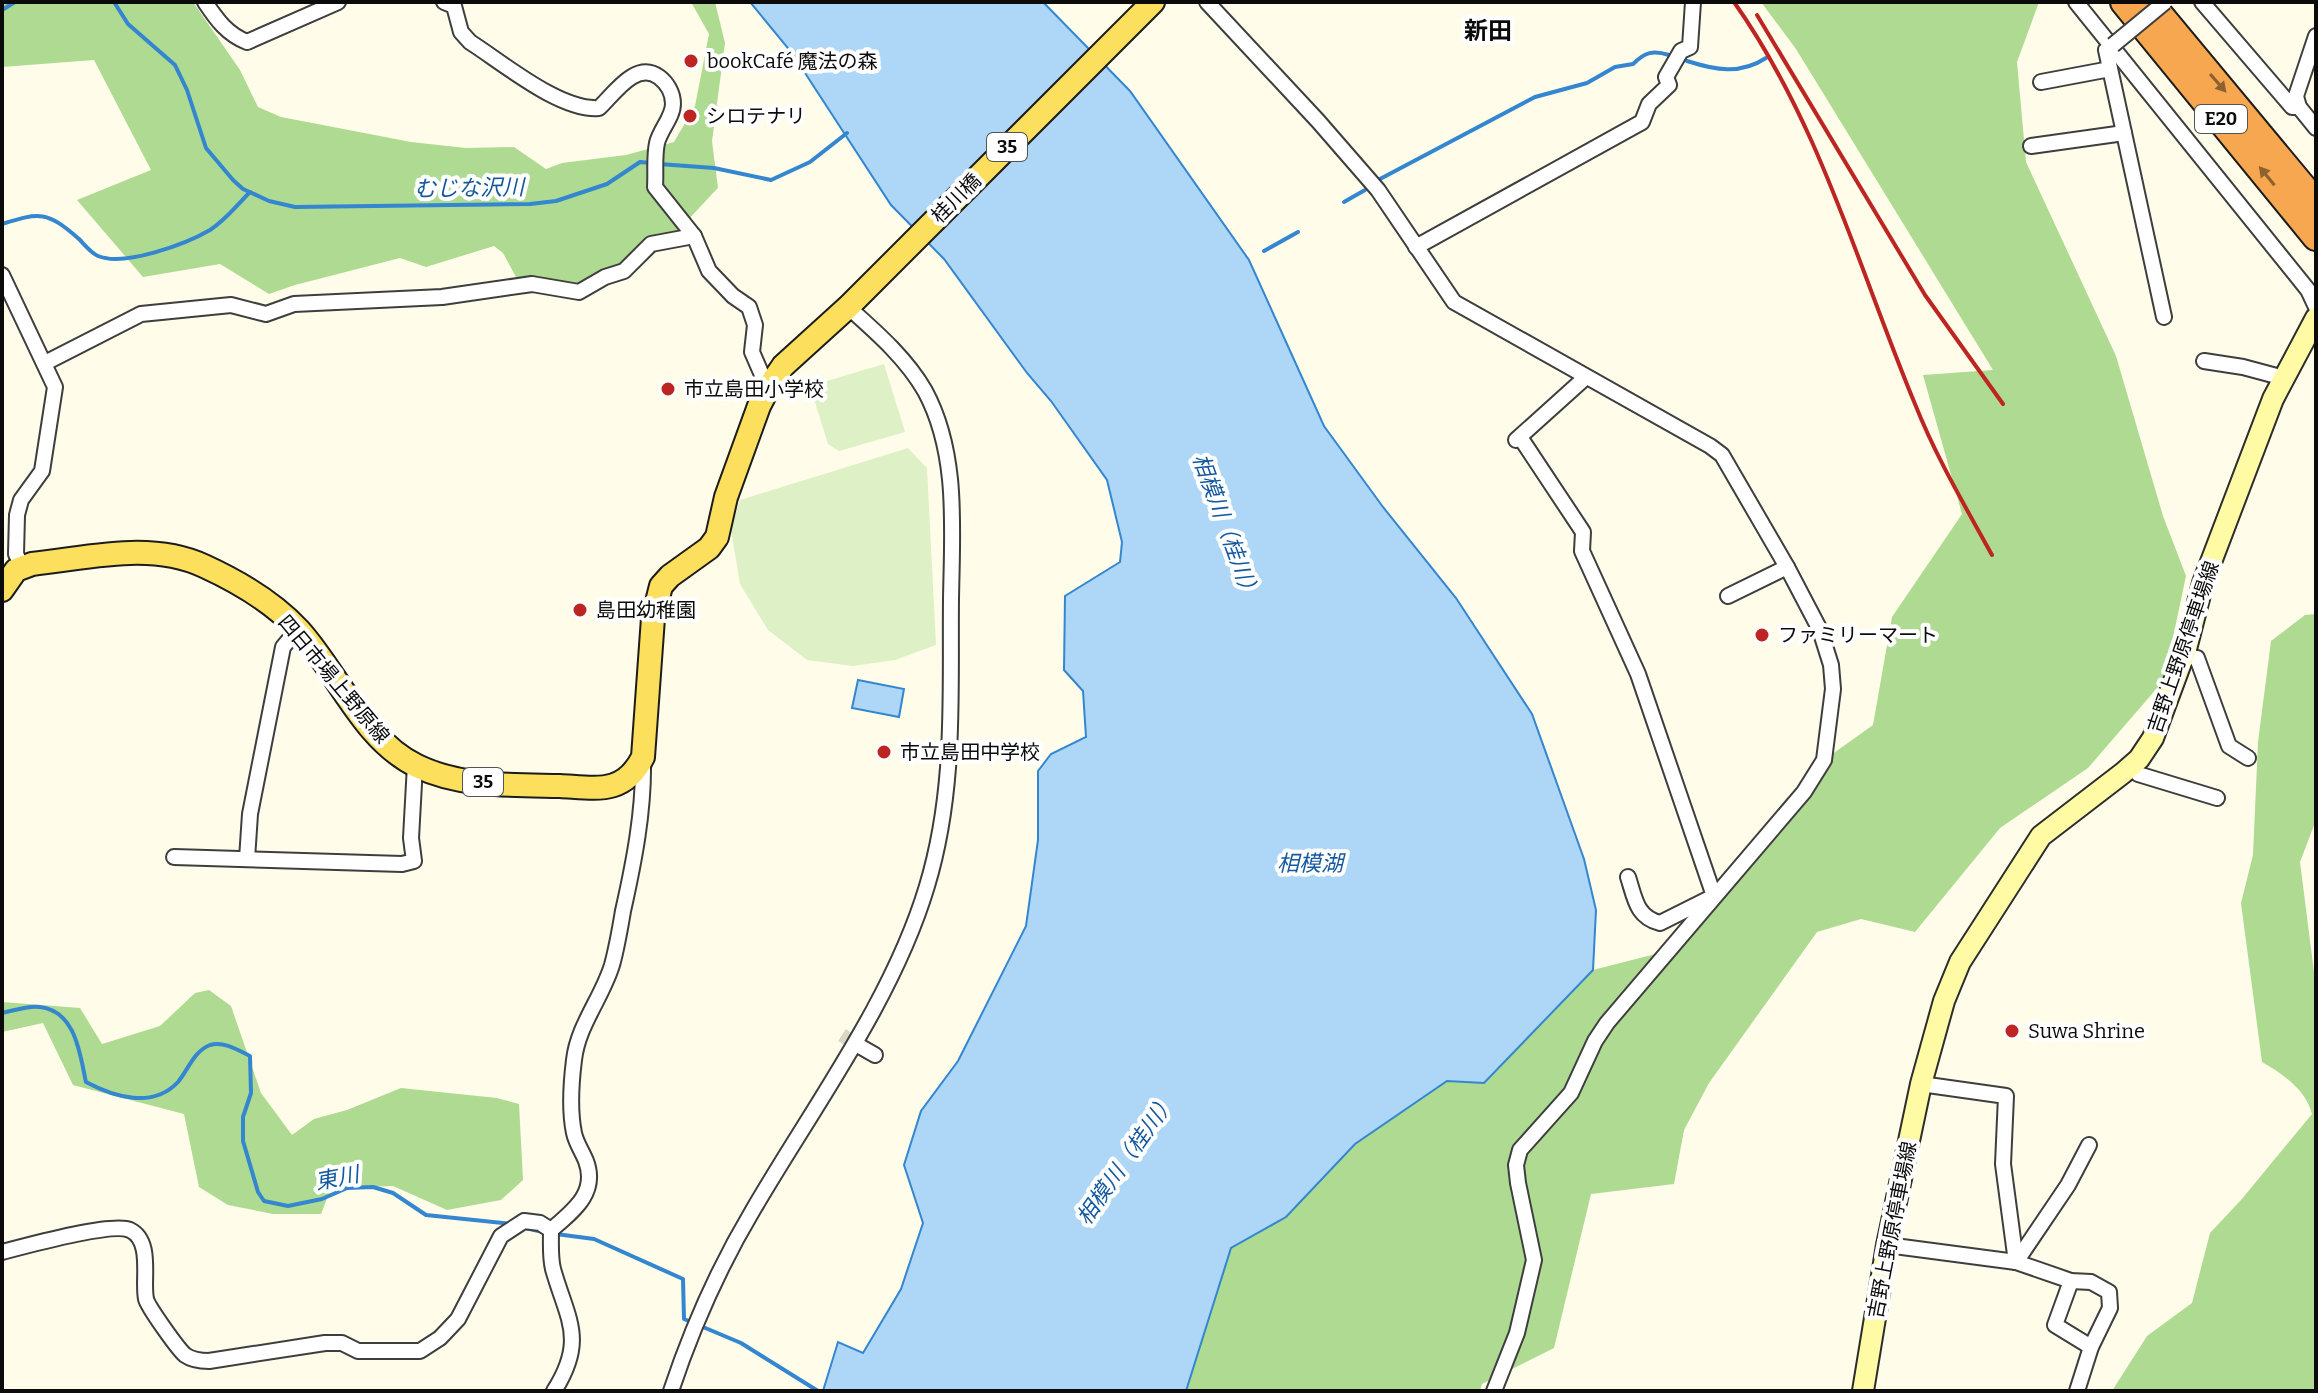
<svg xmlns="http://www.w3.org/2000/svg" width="2318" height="1393" font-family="Bitter,'Noto Sans JP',serif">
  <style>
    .forest { fill: #aeda92 }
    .pitch { fill: #def0c5 }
    .water { fill: #add6f7; stroke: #3386cf; stroke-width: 2 }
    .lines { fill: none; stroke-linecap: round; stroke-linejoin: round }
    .stream { stroke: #3386cf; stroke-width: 4 }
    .minor-tunnel { stroke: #dad8c8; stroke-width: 14; stroke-dasharray: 14 7; stroke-linecap: butt }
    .minor-casing { stroke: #3e3e3e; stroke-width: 18 }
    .secondary-casing { stroke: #2d2d2d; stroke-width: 24 }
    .primary-casing { stroke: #1c1c1c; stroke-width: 26 }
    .motorway-casing { stroke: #1c1c1c; stroke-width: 30 }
    .minor { stroke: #fff; stroke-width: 14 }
    .secondary { stroke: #fffba4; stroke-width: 20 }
    .primary { stroke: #fbdf5d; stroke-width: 22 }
    .motorway { stroke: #f7a74f; stroke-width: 26 }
    .rail { stroke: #bc2522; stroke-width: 4 }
    .minor-bridge-casing { stroke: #3e3e3e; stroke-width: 18; stroke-linecap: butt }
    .minor-bridge { stroke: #fff; stroke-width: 14 }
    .oneway { fill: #8d6130 }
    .poi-dot { fill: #bc2522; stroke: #fff; stroke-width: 3 }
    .labels { text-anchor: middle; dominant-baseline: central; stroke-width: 8; stroke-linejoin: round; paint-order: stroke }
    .shield { fill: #fff; stroke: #545454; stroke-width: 2 }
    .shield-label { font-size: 18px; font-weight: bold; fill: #0b0b0b }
    .poi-label { font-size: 20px; fill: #0b0b0b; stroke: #fff; text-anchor: start }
    .street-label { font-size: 20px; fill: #0b0b0b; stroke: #fff }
    .water-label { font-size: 22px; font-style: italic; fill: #14589d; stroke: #fff }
    .quarter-label { font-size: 24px; font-weight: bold; fill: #0b0b0b; stroke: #fff }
  </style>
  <rect width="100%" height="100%" fill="#fffce9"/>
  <!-- forest -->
  <g class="forest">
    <path d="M2,2H193L240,70L258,107L281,117L411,142L466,148L514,147L546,169L562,163L626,155L674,142L695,106L709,34L691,2H715L725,43L712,141L718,188C695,211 645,272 616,279C582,287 549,281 516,277L503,253L494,246L426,267L400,258L295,285L269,294L220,264L143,277L77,200L151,170L94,60L2,67Z"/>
    <polygon points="1761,2 2039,2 2017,62 2026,162 2116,356 2163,516 2186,576 2164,680 2088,768 2000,828 1915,932 1861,919 1817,932 1709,1083 1684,1130 1674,1184 1591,1194 1554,1348 1482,1384 1480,1391 1186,1391 1231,1248 1286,1217 1355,1144 1448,1081 1485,1083 1593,970 1671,950 1824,760 1873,725 1892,617 1962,514 1923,375 1993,370 1796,49"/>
    <path d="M2316,614V820L2300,862L2316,988V1391H2112L2147,1336L2192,1303L2210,1233L2241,1200L2312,1114C2306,1090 2283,1074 2262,1062L2241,903L2253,855L2258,742L2271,641L2305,615Z"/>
    <polygon points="209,990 231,1006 261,1093 292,1135 314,1119 347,1110 401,1088 497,1098 519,1104 523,1180 501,1200 447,1210 393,1186 331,1188 321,1214 273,1214 228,1205 199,1187 184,1114 73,1085 43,1023 2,1032 2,1002 80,1008 102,1044 160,1026 195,993"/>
  </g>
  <!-- pitch -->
  <g class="pitch">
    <polygon points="884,364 905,432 839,451 828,444 810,386"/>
    <polygon points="908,448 927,468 936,645 895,660 853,666 807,660 768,630 740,584 731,530 740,500"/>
  </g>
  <!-- water -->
  <g class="water">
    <polygon points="750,2 1043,2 1130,91 1249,260 1324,426 1383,507 1456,598 1532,714 1584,859 1596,910 1593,970 1484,1083 1447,1081 1355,1144 1286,1217 1231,1248 1186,1391 823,1391 838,1342 863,1353 901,1289 923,1223 904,1165 921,1111 958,1061 1026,926 1038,840 1038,771 1051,754 1086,737 1083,691 1064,670 1065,596 1120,562 1122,542 1107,480 1051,401 1027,373 944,259 891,205 792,53"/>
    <polygon points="858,680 904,689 899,717 852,708"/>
  </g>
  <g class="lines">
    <!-- stream -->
    <g class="stream">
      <polyline points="114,2 128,24 175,65 187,90 206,148 233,180 243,189 269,201 295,207 530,204 556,201 607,184 640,162 651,163"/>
      <polyline points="2,10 15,2"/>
      <path d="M1687,61C1715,70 1740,75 1766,58"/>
      <polyline points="659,164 714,168 771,180 810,162 847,133"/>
      <path d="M1380,179L1535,97L1587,83L1615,67L1633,64C1645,52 1653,50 1669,55"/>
      <polyline points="1344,202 1365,190"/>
      <path d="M2,224C40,212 47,211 79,239C84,244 91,253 98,256C124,267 186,244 210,230C226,220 237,205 250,192"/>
      <polyline points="1264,251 1298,232"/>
      <path d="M2,1013C13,1011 28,1005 40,1007C76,1011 80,1055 86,1082C114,1097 153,1109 178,1082C188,1070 194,1051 210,1045C224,1041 238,1050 250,1056L251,1093L243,1117V1141L258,1192L264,1201L288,1206L322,1199L347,1188L373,1187L393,1193L426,1215L512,1224"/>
      <polyline points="521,1227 543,1232"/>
      <polyline points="556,1234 594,1239 683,1279 684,1319 741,1343 818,1391"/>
    </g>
    <!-- minor-tunnel -->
    <polyline class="minor-tunnel" points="842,1035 861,1047"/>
    <defs>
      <g id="minor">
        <path d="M205,2C217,20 227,34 247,42L338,2"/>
        <path d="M444,2L454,6L461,32L470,42C503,63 560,111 599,108C614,94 636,60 659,77C667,83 673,93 673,104C673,117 660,130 657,143C654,157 656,173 655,187L694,236L709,271L733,296L749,307L755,325L752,352L762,375L770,385"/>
        <polyline points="1207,2 1318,121 1378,190 1454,302 1710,446 1722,455 1787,567 1820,630 1831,665 1833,689 1824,760 1804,792 1607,1023 1595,1041 1571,1093 1520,1150 1516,1165 1518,1183 1534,1260 1517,1333 1494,1391"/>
        <polyline points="2076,2 2308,290 2316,307"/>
        <polyline points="2202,2 2292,107 2299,107 2296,96 2316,36"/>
        <polyline points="2113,45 2106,50 2164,317"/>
        <polyline points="2041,82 2110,69"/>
        <polyline points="2299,107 2316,128"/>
        <polyline points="2031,146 2124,133"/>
        <polyline points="1416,247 1642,122 1649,104 1669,85 1666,77 1681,51 1690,47 1693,2"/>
        <polyline points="2,275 55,387 42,471 21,500 17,515 16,554 22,567"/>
        <polyline points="2204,361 2243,367 2284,378"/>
        <polyline points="45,363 141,314 231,305 266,314 294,304 442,297 532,284 579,292 605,277 624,271 651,244 694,236"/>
        <path d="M1520,437L1583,532L1582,551L1638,674L1714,896L1660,923C1636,917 1635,898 1628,877"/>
        <polyline points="1516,440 1586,377"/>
        <polyline points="1728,596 1787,567"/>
        <polyline points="2183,656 2197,658 2229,746 2248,758"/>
        <polyline points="2132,765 2138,774 2217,798"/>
        <polyline points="174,857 402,864 414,861 411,838 415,765"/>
        <polyline points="247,859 250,814 283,647 298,629"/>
        <polyline points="861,1047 875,1055"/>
        <polyline points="1921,1084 2006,1096 2003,1164 2016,1262"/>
        <path d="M551,1230C573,1211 598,1193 586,1161C582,1151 576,1143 574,1133C569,1109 571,1084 574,1060C578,1025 602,998 612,965C617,947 620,929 623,911C634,862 644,811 643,760"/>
        <path d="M551,1230C551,1243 550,1257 553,1269C567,1319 587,1339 554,1391"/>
        <polyline points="1887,1245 2016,1262 2071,1281 2091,1282 2109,1292 2110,1308 2091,1347 2077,1391"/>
        <path d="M2,1252C25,1246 112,1222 130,1230C153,1241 142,1280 146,1299C148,1307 178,1349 185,1355C192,1360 200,1361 209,1361L325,1343H342L358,1351H420L440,1338L458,1319L501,1236L524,1221L540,1223L551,1230"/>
        <polyline points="2016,1262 2068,1185 2089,1145"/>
        <polyline points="2071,1281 2055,1325 2091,1347"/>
        <path d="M671,1391C692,1328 719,1267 753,1210C813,1107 893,1000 927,886C956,790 950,697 951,599C952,530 959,454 925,391C906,358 876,332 848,307"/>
      </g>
      <polyline id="secondary" points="1863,1391 1887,1245 1921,1084 1944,1001 1960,962 2041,836 2123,773 2139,759 2153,738 2186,649 2203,583 2273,399 2316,318"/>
      <path id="primary" d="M2,590L16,570L32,564C89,558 150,541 204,566C239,582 273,602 299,630C338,673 363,740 417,766C460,787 513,785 560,786C597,788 624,795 643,757L653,618L661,586L670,576L709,548L717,537L726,497L759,406L770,385L783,366L848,307L1153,2"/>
      <g id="motorway">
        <polyline points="2124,2 2316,237"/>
        <polyline points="2149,2 2316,203"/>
      </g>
    </defs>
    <!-- minor casing -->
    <use href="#minor" class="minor-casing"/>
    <!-- secondary casing -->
    <use href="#secondary" class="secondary-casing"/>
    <!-- primary casing -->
    <use href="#primary" class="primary-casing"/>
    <!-- motorway casing -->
    <use href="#motorway" class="motorway-casing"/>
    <!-- minor -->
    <use href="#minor" class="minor"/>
    <!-- secondary -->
    <use href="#secondary" class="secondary"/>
    <!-- primary -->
    <use href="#primary" class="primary"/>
    <!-- motorway -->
    <use href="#motorway" class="motorway"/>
    <!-- rail -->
    <g class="rail">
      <path d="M1734,2C1820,124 1858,267 1915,404C1936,457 1965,506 1992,555"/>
      <polyline points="1757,15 1925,295 2003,404"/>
    </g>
    <defs>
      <polyline id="minor-bridge" points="2113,45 2165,2"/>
    </defs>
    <!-- minor-bridge casing -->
    <use href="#minor-bridge" class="minor-bridge-casing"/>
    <!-- minor-bridge -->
    <use href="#minor-bridge" class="minor-bridge"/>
  </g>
  <!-- one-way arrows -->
  <defs><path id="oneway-solid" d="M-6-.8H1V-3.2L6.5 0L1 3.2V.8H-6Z" transform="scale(2)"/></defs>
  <g class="oneway">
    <use href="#oneway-solid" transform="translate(2218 83) rotate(49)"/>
    <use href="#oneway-solid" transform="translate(2267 176) rotate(-129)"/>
  </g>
  <!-- markers -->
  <g class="poi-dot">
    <circle cx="691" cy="61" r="8"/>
    <circle cx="690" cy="116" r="8"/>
    <circle cx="668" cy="389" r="8"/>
    <circle cx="580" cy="610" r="8"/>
    <circle cx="1762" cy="635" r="8"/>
    <circle cx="884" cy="752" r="8"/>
    <circle cx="2012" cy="1031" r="8"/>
  </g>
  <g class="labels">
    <!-- shield labels -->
    <g class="shield">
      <rect x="2195" y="105" width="52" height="28" rx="6"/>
      <rect x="987" y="133" width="40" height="28" rx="6"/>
      <rect x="463" y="768" width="40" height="28" rx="6"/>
    </g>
    <g class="shield-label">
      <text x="2221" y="119">E20</text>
      <text x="1007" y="147">35</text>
      <text x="483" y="782">35</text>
    </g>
    <!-- poi labels -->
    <g class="poi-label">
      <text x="707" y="61">bookCafé 魔法の森</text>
      <text x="706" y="116">シロテナリ</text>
      <text x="684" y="389">市立島田小学校</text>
      <text x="596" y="610">島田幼稚園</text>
      <text x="1778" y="635">ファミリーマート</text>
      <text x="900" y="752">市立島田中学校</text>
      <text x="2028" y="1031">Suwa Shrine</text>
    </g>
    <!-- street labels -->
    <g class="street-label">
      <text transform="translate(956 198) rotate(-45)">桂川橋</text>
      <text transform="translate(2183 647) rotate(-71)">吉野上野原停車場線</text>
      <text transform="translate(334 679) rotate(50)">四日市場上野原線</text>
      <text transform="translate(1892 1230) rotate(-79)">吉野上野原停車場線</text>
    </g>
    <!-- water labels -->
    <g class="water-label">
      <text transform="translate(469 188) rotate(-1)">むじな沢川</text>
      <text transform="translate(1226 527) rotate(70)">相模川（桂川）</text>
      <text x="1310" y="863">相模湖</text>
      <text transform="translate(1126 1159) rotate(-55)">相模川（桂川）</text>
      <text transform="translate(337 1178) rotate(-11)">東川</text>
    </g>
    <!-- quarter labels -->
    <g class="quarter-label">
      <text x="1488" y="31">新田</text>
    </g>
  </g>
  <!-- border -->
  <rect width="2318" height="1393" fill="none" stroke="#0b0b0b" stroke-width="8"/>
</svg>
